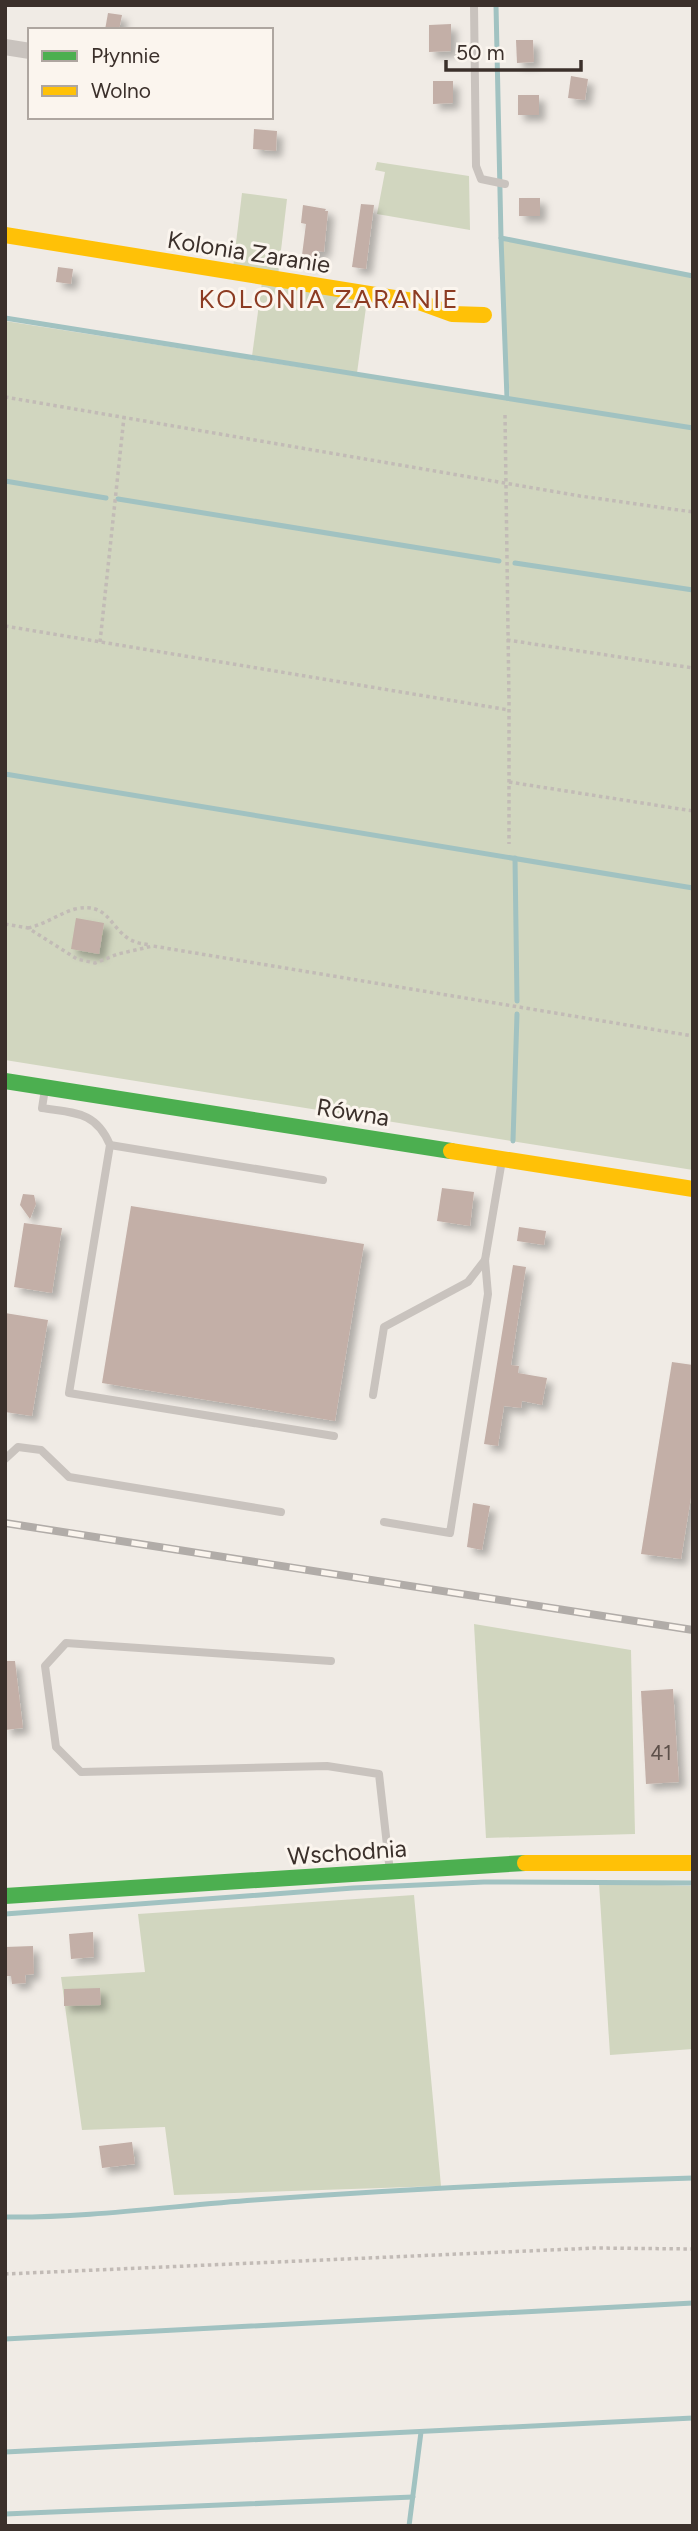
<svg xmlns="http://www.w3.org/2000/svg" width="698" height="2531" font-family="Figtree,sans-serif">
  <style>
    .green { fill: #d1d6bf }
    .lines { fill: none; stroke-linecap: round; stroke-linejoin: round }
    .stream { stroke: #a1c2c1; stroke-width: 5 }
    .building { fill: #c3afa7; filter: url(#shadow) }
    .path { stroke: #c2bbb6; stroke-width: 3.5; stroke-dasharray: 3.5 3.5; stroke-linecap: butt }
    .lane { stroke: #c9c3be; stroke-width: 8 }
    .street { stroke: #c9c3be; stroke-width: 16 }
    .fast { stroke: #4caf50; stroke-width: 16 }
    .slow { stroke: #ffc107; stroke-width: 16 }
    .rail-casing { stroke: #b1aca8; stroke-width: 8 }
    .rail { stroke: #fbf5ee; stroke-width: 5; stroke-dasharray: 16; stroke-linecap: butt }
    .labels { text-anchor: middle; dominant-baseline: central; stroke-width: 6; stroke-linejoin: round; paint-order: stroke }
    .number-label { font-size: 21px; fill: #5d504a }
    .street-label { font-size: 24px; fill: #3b302b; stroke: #fbf5ee }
    .neighbourhood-label { font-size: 26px; letter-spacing: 2px; fill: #8c3b22; stroke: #fbf5ee }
  </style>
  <defs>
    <filter id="shadow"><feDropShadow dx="6" dy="6" stdDeviation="3.5" flood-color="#0004"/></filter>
  </defs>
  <rect width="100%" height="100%" fill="#f0ebe5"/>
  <!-- green -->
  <g class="green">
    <polygon points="377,162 469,176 470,230 377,214 385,172 375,170"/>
    <polygon points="242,193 287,199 278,276 233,268"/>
    <polygon points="501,238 693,276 693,1170 5,1060 5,321 510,400 503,309"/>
    <polygon points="262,282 367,300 357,373 252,356"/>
    <polygon points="474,1624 631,1650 635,1834 486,1838"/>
    <polygon points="599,1883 693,1886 693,2049 610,2055"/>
    <polygon points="414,1895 441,2186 174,2195 165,2127 82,2130 61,1977 145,1972 138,1914"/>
  </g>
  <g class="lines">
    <!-- stream -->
    <g class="stream">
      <polyline points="496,5 501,238"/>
      <polyline points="5,318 693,428"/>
      <polyline points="507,398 501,238 693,276"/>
      <polyline points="5,481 106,498"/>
      <polyline points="118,499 499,561"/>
      <polyline points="515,563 693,590"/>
      <polyline points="5,774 693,888"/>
      <polyline points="515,858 517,1001"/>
      <polyline points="513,1141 517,1014"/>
      <polyline points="5,1914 353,1888 484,1882 693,1883"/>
      <path d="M5,2217C88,2218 171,2206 254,2200C400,2189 546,2182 693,2178"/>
      <polyline points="5,2339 693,2303"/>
      <polyline points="5,2452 693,2418"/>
      <polyline points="5,2514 413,2497"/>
      <polyline points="409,2526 421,2432"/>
    </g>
  </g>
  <!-- building -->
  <g class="building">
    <polygon points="108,13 122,15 119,30 105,30"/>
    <polygon points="451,24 451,51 429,52 429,25"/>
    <polygon points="516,40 533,40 534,62 517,63"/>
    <polygon points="571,76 588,79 585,100 568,98"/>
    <polygon points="433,81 453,81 453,103 433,104"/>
    <rect x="518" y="95" width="21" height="20"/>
    <polygon points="254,129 277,131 276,151 253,149"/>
    <rect x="519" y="198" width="21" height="18"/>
    <polygon points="361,204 374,205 366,269 352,267"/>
    <polygon points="303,205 326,209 325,211 328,211 324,252 317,251 315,265 301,263 306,224 301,223"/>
    <polygon points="58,267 73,269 71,284 56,282"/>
    <polygon points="76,918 104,923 99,954 71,949"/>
    <polygon points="442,1188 474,1192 470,1226 437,1221"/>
    <polygon points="23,1194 34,1195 36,1204 30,1219 20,1205"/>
    <polygon points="131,1206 364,1244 335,1421 102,1383"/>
    <polygon points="24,1223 62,1228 52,1293 14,1287"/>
    <polygon points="519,1227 546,1231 544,1245 517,1241"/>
    <polygon points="513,1265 526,1267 511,1365 519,1366 518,1373 547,1378 542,1405 522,1401 521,1408 504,1406 498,1446 484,1444"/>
    <polygon points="5,1313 48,1320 32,1416 5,1412"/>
    <polygon points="672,1362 693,1365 693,1485 681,1559 641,1554"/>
    <polygon points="473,1503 490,1506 482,1550 467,1547"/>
    <polygon points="5,1661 15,1661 23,1728 5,1730"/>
    <polygon points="673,1689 679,1782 646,1784 641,1691"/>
    <polygon points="93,1932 94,1957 71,1959 69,1934"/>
    <polygon points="33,1946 34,1974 25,1975 26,1983 12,1984 11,1976 5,1976 5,1947"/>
    <polygon points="100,1988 101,2005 64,2006 64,1989"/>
    <polygon points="132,2142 135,2164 102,2168 99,2146"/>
  </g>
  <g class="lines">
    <!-- path -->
    <g class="path">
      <polyline points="5,397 580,496 693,512"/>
      <polyline points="505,415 509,701 509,844"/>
      <polyline points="5,626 509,710"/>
      <polyline points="507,640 693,668"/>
      <polyline points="100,642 124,417"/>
      <polyline points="509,782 693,811"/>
      <polyline points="5,924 28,928 77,959 95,963 118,954 153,946 693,1036"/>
      <path d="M28,928C46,924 60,913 75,909C108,902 109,926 129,939C136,943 143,944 151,945"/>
      <polyline points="5,2274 595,2248 693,2249"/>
    </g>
    <!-- lane -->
    <g class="lane">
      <polyline points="474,5 476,166 481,179 505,184"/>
      <path d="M45,1089L42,1108C74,1113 96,1111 110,1145L69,1393L334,1436"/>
      <polyline points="110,1145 323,1180"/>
      <polyline points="373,1395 384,1327 468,1282 485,1260"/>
      <polyline points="5,1459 18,1447 41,1450 69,1477 281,1512"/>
      <polyline points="384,1522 450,1533 488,1294 485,1260 502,1160"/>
      <polyline points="331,1661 66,1643 45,1666 56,1747 81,1772 327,1766 379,1774 390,1872"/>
    </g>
    <!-- street -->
    <polyline class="street" points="5,47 30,51"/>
    <!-- fast -->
    <g class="fast">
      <polyline points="5,1081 451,1151"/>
      <polyline points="5,1896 525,1863"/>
    </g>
    <!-- slow -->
    <g class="slow">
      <polyline points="5,235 419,302 452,314 484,315"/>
      <polyline points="451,1151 693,1189"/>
      <polyline points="525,1863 693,1863"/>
    </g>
    <defs>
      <polyline id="rail" points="5,1523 693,1630"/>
    </defs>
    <!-- rail casing -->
    <use href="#rail" class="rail-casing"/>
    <!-- rail -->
    <use href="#rail" class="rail"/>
  </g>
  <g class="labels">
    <!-- number labels -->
    <g class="number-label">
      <text x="661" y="1752">41</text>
    </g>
    <!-- street labels -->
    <g class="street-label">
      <text transform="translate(249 252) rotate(9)">Kolonia Zaranie</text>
      <text transform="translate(353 1112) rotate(9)">Równa</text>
      <text transform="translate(347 1852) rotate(-4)">Wschodnia</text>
    </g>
    <!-- neighbourhood labels -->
    <g class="neighbourhood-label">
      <text x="329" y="299">KOLONIA ZARANIE</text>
    </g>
  </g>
  <!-- border -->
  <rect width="698" height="2531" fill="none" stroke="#3b302b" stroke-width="14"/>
  <!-- legend -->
  <rect x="28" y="28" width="245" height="91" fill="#fbf5ee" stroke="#aea6a0" stroke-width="2"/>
  <rect x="42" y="51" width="35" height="10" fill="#4caf50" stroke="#aea6a0" stroke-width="2"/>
  <text x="91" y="63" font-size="21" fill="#3b302b">Płynnie</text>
  <rect x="42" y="86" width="35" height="10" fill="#ffc107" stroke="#aea6a0" stroke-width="2"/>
  <text x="91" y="98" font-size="21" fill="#3b302b">Wolno</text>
  <!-- scale -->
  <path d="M446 60v10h135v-10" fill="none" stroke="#3b302b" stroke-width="3.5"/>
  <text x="456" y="60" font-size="21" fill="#3b302b" stroke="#fbf5ee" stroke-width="5" paint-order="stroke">50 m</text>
</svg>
